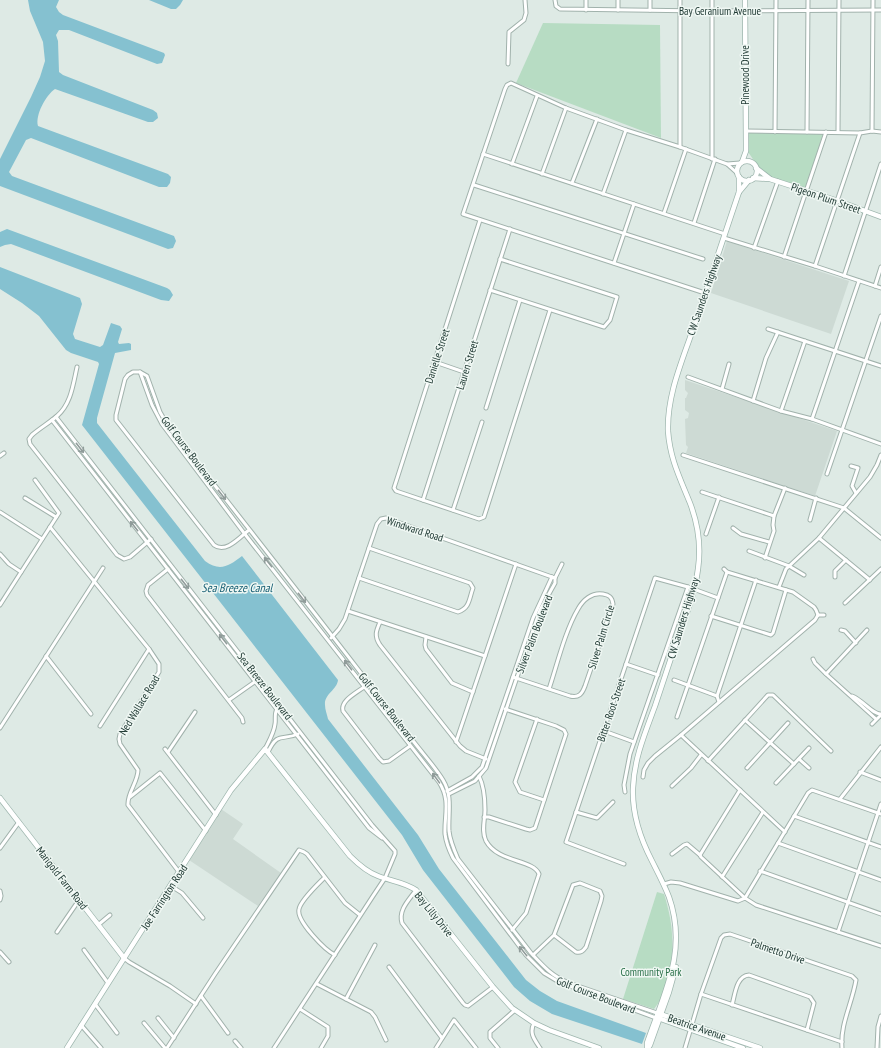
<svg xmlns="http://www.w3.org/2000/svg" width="881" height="1048" font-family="'PT Sans Narrow',sans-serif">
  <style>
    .built { fill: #cddad4 }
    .green { fill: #b7dcc3 }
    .water { fill: #85c1d0 }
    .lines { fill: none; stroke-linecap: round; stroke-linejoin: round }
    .street-casing { stroke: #a1b2ac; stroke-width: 5 }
    .secondary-casing { stroke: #9eb6ae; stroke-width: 6 }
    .street { stroke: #fff; stroke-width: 3 }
    .secondary { stroke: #fff; stroke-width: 4.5 }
    .oneway { stroke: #909c9a }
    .labels { text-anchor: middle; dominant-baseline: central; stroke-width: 3; stroke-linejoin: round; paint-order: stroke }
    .street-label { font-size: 11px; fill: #203a34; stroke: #eff7f3 }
    .park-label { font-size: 11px; fill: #2a7049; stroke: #eff7f3 }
    .water-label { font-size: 12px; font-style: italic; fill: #1a6175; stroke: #eff7f3 }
  </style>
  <rect width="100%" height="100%" fill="#deeae5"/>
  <!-- built -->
  <g class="built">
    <polygon points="727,241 849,281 831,334 711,293"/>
    <polygon points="685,380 837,431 815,496 686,453 688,447 686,445 685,419 688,418 689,413 685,410 685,398 686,398 688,393 685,390"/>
    <polygon points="221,809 243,824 233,839 281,873 258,906 189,860"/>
  </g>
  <!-- green -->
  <g class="green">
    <polygon points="543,23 660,25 661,138 516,83"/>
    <path d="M749,133L823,134L806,188C793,184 767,178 759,168C755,163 752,157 748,152Z"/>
    <path d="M657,892L664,894C674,925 676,956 665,987C662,995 660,1002 654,1009L623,999Z"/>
  </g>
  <!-- water -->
  <g class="water">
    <path d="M28,0H59L56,7L59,12L63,15L164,53L165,55L162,63L157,64L69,30H59L56,35L58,41L59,72L63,75L153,110L157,113L158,118L153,122H148L55,89C46,95 35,115 38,126L168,174L171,177L170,183L167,187H159L31,138L26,140L9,172L12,176L174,236L176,241L173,248L168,249L0,186V159L31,97L40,77L45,61L43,42L30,11Z"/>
    <polygon points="149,0 183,0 180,5 176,9 171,9"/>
    <polygon points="7,229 167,288 170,290 173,295 169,301 161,300 11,244 5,245 0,247 0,232"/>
    <path d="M0,267L80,298L82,304L73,334L75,339L100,347L103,345L111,323L120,326L122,329L118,342L119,344L129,343L131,344V350L115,353L97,418V423L205,561C220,572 229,566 242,556L338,680C337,690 324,694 325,705C325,710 327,714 328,719L418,835L439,869L526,980L540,991L557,1001L646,1033L642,1044L552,1014L530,1001L514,987L423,870L402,835L82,425L99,364L98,362L71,353L66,350L39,316L22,303L0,289Z"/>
  </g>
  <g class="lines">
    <defs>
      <g id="street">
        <polyline points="555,0 556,6 560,9 703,11 881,10"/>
        <polyline points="650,0 650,10"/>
        <polyline points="586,10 586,0"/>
        <polyline points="618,10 618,0"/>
        <polyline points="508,64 509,32 524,20 526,13 525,0"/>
        <polyline points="746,131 860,133 872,131 881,132"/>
        <polyline points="872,131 873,0"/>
        <polyline points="775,132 776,0"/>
        <polyline points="807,132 808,0"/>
        <polyline points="838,132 839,0"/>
        <polyline points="680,147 680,0"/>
        <polyline points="483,154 725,234"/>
        <polyline points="712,159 712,0"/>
        <polyline points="512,164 537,96"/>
        <polyline points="727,164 737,173"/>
        <polyline points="542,174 566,108"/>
        <polyline points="572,183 597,119"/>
        <polyline points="474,185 703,259"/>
        <polyline points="603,194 626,130"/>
        <polyline points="664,213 686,149"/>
        <polyline points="480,220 394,488 396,491 479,519 484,517 550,310"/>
        <polyline points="694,223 715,159"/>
        <polyline points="724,238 815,266 881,288"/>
        <polyline points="754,248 778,181"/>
        <polyline points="784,257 826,132"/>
        <polyline points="614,263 634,204"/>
        <polyline points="815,266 860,133"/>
        <polyline points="844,276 881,164"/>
        <polyline points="875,286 881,267"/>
        <polyline points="490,290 604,327 610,320 617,297 500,259"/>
        <polyline points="705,293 463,214 505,89 507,85 511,83 566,108 626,130 680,147 727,164 740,163"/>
        <polyline points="768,329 881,366"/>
        <polyline points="435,362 464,372"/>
        <path d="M77,367C73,385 71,404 57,416C49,423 40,428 32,435L29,439L30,444L117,555L124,559L130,557L151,539"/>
        <path d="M140,372L152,405L162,424L244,533L439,782C451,801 444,815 445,834C446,842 449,850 453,858L526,955L544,973L559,982L656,1018"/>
        <polyline points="688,377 781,411 812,419 881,444"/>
        <polyline points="722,389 729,364"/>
        <polyline points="753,401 766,358 778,332"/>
        <polyline points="486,408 520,300"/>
        <polyline points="781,411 805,341"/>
        <polyline points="56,417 372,825 395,851 395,854 385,878 373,896 274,1048"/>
        <polyline points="812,419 859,281"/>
        <polyline points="52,420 369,828 382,838"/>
        <polyline points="683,455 844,508 881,538"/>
        <polyline points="0,456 4,453"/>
        <polyline points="851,466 858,468 852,486 856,493"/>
        <polyline points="827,474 881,316"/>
        <polyline points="702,492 774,516 785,488"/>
        <polyline points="25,498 56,517"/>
        <polyline points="423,500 510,229"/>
        <polyline points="453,510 482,422"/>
        <polyline points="0,512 42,539"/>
        <polyline points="810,520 816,498"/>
        <path d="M50,527L149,649L159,664V672L120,734L119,739L120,744L138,770C138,782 127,793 128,805L179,872"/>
        <polyline points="733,528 741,534 769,542"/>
        <path d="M249,530C240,537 226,554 214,545L116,420V415L125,379L128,375L133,372H140L147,376L160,412L168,426C234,509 299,593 364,677C380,699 397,721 414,742C424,755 435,767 443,780C453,797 448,812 449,831C450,841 454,850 458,859L531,953C544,967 552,976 569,983L657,1013"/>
        <polyline points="706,534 719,497"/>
        <polyline points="819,538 870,580"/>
        <polyline points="749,551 789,566 804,575"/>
        <polyline points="0,554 9,564 21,572"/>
        <polyline points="765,558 774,531 773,525 774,516"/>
        <polyline points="168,569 148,585 146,591 147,595 242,718 243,722"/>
        <polyline points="724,569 727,572 793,592 814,607 816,610 818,615"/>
        <polyline points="835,577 835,571 846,560"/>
        <path d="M359,578L458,612C470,608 469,599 473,588L470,583L369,548"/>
        <polyline points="555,578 562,564"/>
        <polyline points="779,587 786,569 819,538 870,477 877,465 881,455"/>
        <polyline points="845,603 881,569"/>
        <polyline points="0,605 59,513 35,480"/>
        <polyline points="348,611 485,656"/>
        <polyline points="818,615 824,615"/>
        <polyline points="711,616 771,635 773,633 786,590"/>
        <path d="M380,622C376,631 374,636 380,645L460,746L466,751L486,759"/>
        <polyline points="841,630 845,631 856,643"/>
        <polyline points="426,637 425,645 426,649 452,683 473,692"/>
        <polyline points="331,638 339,629 345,619 377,524 381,519 386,518 552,577"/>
        <polyline points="46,656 91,714"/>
        <polyline points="813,659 815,663 826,674 876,719"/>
        <polyline points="626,664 658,675"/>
        <polyline points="826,674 867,630"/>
        <path d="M513,677L570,696C579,698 582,694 585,686L613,604C612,597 609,595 603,594C592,592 583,600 578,609C565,631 557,665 549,689"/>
        <polyline points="674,680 717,696"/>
        <path d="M364,687C356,693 340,701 343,711L379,758L383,762L389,761L410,746"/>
        <path d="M852,696C863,700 873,715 881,714"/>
        <polyline points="229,700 256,681"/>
        <polyline points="719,702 717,696 756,580"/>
        <polyline points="677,717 727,572"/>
        <polyline points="537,719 515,782 520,792 544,800"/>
        <polyline points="745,720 794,764"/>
        <polyline points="872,724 881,715"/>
        <polyline points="100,726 149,649"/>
        <polyline points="0,728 103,568"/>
        <polyline points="604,731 634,742"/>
        <polyline points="681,735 785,832"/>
        <polyline points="456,742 516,564"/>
        <polyline points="165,749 216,815"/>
        <path d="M265,749C269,741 274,733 275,724C276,719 274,714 277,709"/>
        <polyline points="168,752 195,712"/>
        <path d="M268,752C278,731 282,741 298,734"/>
        <polyline points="799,759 809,768"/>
        <polyline points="708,761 768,695 773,695 831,751"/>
        <polyline points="747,768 788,723"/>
        <polyline points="860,772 881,780"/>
        <path d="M479,776C484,786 485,799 485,810C485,820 481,831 486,841C498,863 533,859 539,874L526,913L512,930"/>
        <polyline points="643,777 644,770 648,763 655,756 681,735 815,620 818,615"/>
        <polyline points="776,783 809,748"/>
        <polyline points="672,786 691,768 701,755"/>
        <polyline points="740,790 700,855 701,857 745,898 808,793 812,790 881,814"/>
        <polyline points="447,791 472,777 482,767 533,618 552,577"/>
        <polyline points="625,792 624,785 630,754 688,587"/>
        <polyline points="449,794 475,781 486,768 540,610 555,583 555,578 552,577"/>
        <polyline points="130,797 160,773 206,831"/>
        <polyline points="840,799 881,747"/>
        <polyline points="576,812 597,818 613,802"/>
        <polyline points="794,816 881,847"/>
        <polyline points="484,817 489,817 526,829 530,830 535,828 566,734 564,730 556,726 505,709"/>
        <polyline points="778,843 881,880"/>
        <polyline points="0,848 19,822"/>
        <polyline points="672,854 684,845 687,844 700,855"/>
        <polyline points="624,864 566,842 655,578 688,587 718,598"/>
        <polyline points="760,871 881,914"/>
        <polyline points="722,877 763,812"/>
        <path d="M324,878C317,885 301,900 299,909C296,921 325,950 335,955"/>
        <polyline points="664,884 671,882 680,883 738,901 745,898 756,905 881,946"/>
        <polyline points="171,886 182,893 203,918"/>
        <path d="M416,890C409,900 398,910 402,923L463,1003L465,1005L468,1006L493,987"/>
        <polyline points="0,891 1,896 0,900"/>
        <polyline points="98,925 110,915"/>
        <polyline points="57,932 79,900"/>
        <polyline points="838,932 881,804"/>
        <polyline points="84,950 108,983"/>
        <polyline points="0,952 9,962"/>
        <path d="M533,955L554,935L573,885L580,883L600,891L602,896L601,901L586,947C583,951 581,953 576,952L554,935"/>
        <polyline points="124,958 129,962 170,986 196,1004"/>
        <polyline points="389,967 442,1038"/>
        <polyline points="317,984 371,1012 375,1017 386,1040"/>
        <polyline points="701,994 842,1042"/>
        <polyline points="201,996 228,1033"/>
        <polyline points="346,999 375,945"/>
        <polyline points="95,1004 117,1033"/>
        <path d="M732,1005C735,995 736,976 749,975L810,997L814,1003L807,1030"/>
        <polyline points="300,1009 328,1027 328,1036 321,1048"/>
        <polyline points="158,1018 174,1038"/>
        <polyline points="144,1023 165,1048"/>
        <path d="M534,1023C529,1033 534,1039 540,1048"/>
        <polyline points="81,1025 101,1048"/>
        <polyline points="235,1041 241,1048"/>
        <polyline points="167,1048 215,974 299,850 304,852 307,854 345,903 360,915"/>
        <polyline points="436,1048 454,1020 476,1048"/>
        <polyline points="498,1048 490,1038 490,1032 515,1010"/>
        <path d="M685,1048L701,994L721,938L724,935L730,934L852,976L856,980C852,1004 840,1024 842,1048"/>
        <polyline points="877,1048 878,1027 881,1016"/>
      </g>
      <g id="secondary">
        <circle cx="747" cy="171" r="10"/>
        <polyline points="742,162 746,151 746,144 745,0"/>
        <polyline points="756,168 769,178"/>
        <polyline points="739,177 739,192"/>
        <polyline points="753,178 770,179 838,201 881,217"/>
        <polyline points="0,798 124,958"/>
        <polyline points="657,1013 760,1048"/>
        <polyline points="658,1018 743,1048"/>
        <path d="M67,1048L231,790L265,749L350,856C358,864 367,872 378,876C391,881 404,882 416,890L493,987L512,1008L534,1023L549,1030L599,1048"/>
        <path d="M647,1048V1043C664,993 688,951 669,897C664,884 658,873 652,861C640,838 632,813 633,788C634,759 645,733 655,706C663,682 671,658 679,634C687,613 695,592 698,569C701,548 698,524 690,503C680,478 670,459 668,431C667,396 681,364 692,332C708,285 724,238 739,192L749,180"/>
        <polyline points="648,1048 650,1045 669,992 676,967"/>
      </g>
    </defs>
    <!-- street casing -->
    <use href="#street" class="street-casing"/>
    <!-- secondary casing -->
    <use href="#secondary" class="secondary-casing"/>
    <!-- street -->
    <use href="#street" class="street"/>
    <!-- secondary -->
    <use href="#secondary" class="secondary"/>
  </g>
  <!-- one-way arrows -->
  <defs><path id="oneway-shaft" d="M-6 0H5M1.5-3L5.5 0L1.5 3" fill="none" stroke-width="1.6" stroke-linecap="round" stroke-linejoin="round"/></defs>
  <g class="oneway">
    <use href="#oneway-shaft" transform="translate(80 448) rotate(52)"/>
    <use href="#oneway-shaft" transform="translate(222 495) rotate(52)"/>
    <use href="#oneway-shaft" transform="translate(134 526) rotate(-128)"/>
    <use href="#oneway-shaft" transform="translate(268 562) rotate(-129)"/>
    <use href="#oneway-shaft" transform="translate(185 584) rotate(52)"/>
    <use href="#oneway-shaft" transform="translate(302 598) rotate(52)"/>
    <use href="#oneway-shaft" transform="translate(223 639) rotate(-128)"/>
    <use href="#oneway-shaft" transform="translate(348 665) rotate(-127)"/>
    <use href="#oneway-shaft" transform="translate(436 778) rotate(-126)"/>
    <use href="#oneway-shaft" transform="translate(523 951) rotate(-129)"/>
  </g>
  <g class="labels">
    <!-- street labels -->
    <g class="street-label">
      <text x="720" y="11">Bay Geranium Avenue</text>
      <text transform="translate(745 75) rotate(-90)">Pinewood Drive</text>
      <text transform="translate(826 198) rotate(19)">Pigeon Plum Street</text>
      <text transform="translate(704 295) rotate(-71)">CW Saunders Highway</text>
      <text transform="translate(437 356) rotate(-72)">Danielle Street</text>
      <text transform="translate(467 365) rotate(-73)">Lauren Street</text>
      <text transform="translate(189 451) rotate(53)">Golf Course Boulevard</text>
      <text transform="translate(415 529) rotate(18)">Windward Road</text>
      <text transform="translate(683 618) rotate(-73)">CW Saunders Highway</text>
      <text transform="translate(534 634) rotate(-69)">Silver Palm Boulevard</text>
      <text transform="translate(601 637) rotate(-73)">Silver Palm Circle</text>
      <text transform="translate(265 686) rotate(52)">Sea Breeze Boulevard</text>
      <text transform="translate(139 705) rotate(-59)">Ned Wallace Road</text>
      <text transform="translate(387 707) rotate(52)">Golf Course Boulevard</text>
      <text transform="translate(611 710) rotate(-71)">Bitter Root Street</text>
      <text transform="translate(62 878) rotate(52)">Marigold Farm Road</text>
      <text transform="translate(164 897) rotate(-57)">Joe Farrington Road</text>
      <text transform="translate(434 914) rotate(51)">Bay Lilly Drive</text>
      <text transform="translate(778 951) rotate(19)">Palmetto Drive</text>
      <text transform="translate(596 995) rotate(21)">Golf Course Boulevard</text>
      <text transform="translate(697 1027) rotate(19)">Beatrice Avenue</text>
    </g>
    <!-- park labels -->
    <g class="park-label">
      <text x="651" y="972">Community Park</text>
    </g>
    <!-- water labels -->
    <g class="water-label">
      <text x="237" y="587">Sea Breeze Canal</text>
    </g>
  </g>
</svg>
